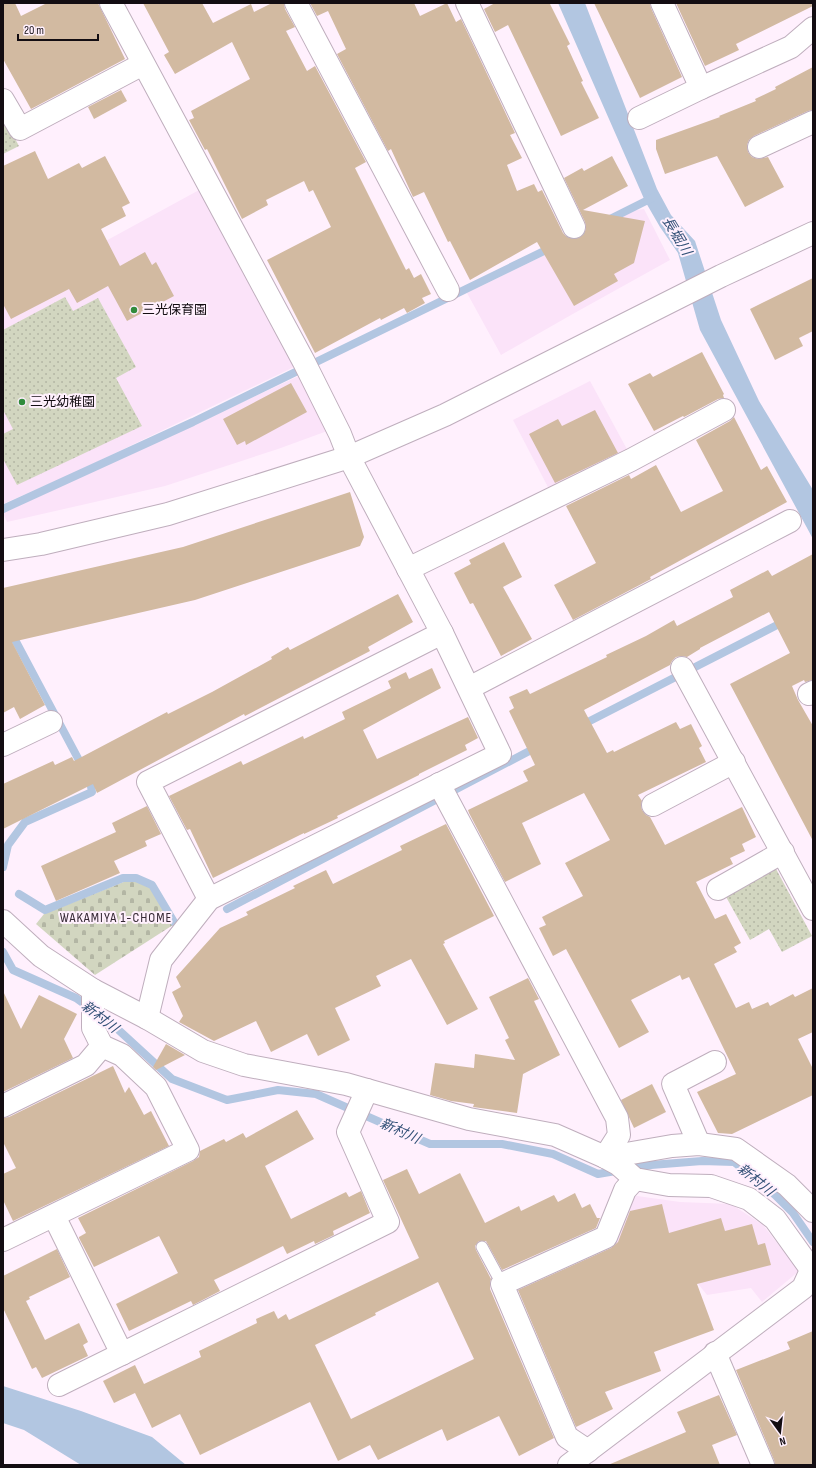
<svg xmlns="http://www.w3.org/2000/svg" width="816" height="1468" font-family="'Sofia Sans Condensed','Noto Sans JP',sans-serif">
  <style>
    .built { fill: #fbe3f9 }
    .grass { fill: url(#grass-dots) }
    .cemetery { fill: url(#cemetery-stones) }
    .water { fill: #b2c6e1 }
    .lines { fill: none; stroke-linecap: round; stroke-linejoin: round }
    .stream { stroke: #b2c6e1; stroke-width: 8 }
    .building { fill: #d2baa1; fill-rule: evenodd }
    .lane-casing { stroke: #bfaebd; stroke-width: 13 }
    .street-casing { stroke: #bfaebd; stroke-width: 24 }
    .secondary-casing { stroke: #bfaebd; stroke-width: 24 }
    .lane { stroke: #fff; stroke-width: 11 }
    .street { stroke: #fff; stroke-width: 22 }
    .secondary { stroke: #fff; stroke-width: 22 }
    .poi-dot { fill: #308b3c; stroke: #fff0fd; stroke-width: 1.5 }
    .labels { text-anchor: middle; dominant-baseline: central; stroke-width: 4; stroke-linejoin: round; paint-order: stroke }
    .poi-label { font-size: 13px; fill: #130d12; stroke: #fff0fd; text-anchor: start }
    .water-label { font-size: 14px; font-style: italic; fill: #335177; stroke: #fff0fd }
    .neighbourhood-label { font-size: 14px; letter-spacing: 1px; fill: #352834; stroke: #fff0fd }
  </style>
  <defs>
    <pattern id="grass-dots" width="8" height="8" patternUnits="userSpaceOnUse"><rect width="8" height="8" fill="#d2d6c0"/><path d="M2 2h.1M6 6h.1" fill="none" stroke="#b3b6a4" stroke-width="1.8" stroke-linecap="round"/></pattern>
    <pattern id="cemetery-stones" width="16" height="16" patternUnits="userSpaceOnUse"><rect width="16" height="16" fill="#d2d6c0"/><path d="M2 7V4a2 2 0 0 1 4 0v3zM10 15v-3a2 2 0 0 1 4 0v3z" fill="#b3b6a4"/></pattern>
  </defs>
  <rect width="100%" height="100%" fill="#fff0fd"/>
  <!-- built -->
  <g class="built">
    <polygon points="201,189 296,366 78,471 3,504 3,213 91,249"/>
    <polygon points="644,209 670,260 571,315 501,355 467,293 541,257 630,211"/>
    <polygon points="301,375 330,430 278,449 165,486 7,522 3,513"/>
    <polygon points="590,381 629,453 550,491 513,420"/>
    <polygon points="630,1195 680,1202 731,1204 763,1225 799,1271 762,1302 751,1288 707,1295 691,1275 641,1292 615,1241"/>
  </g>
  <!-- grass -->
  <g class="grass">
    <polygon points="3,117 19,146 3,154"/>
    <polygon points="65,297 73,311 98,298 136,367 116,378 142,426 17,485 3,459 3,434 13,429 3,410 3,330"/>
    <polygon points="775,867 812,936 782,952 769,929 750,940 725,895"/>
  </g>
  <!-- cemetery -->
  <polygon class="cemetery" points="131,879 151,885 173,925 95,975 36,924 44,914"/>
  <!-- water -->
  <g class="water">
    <polygon points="558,3 585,3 657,189 671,215 695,241 721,320 759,401 813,490 813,539 700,330 678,253 660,227 645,201"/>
    <polygon points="3,1386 81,1411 152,1437 186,1465 81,1465 24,1430 3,1423"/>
  </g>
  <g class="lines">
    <!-- stream -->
    <g class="stream">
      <polyline points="606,221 654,197"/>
      <polyline points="3,509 193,422 581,233"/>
      <polyline points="3,617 90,781 92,792 25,822 8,845 3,867"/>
      <polyline points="580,726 785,621"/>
      <polyline points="19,894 45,910 123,878 136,878 152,885 174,922"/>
      <polyline points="227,909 537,747"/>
      <polyline points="3,952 13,970 76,998 112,1024 172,1079 227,1100 278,1090 316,1094 430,1144 502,1144 553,1154 598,1174 651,1165 702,1161 734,1162 775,1195 793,1213 813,1242"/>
    </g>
  </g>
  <!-- building -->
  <g class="building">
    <polygon points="3,3 15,3 21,16 47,3 98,3 125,59 31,109 3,59"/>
    <polygon points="143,3 202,3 213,23 251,4 254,12 272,3 284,3 285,9 295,27 286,31 307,71 315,66 366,162 355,168 406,270 409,268 414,278 421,274 431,294 422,298 425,303 407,313 404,308 381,320 380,318 315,353 267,260 331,227 313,190 309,192 304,181 266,200 268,205 242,219 207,149 205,150 189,120 194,118 191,111 250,79 232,42 175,74 164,55 169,52"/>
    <polygon points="310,3 414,3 420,16 447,3 456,22 461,19 515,133 510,135 522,158 507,165 517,191 534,184 538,192 542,190 563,233 567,237 573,239 579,238 584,234 586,228 585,222 564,178 582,168 584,171 612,156 628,186 583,210 645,221 634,263 614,274 618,281 574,306 537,242 470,280 450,241 448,242 424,192 413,197 391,149 388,151 337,54 346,49 328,11 317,16"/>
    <polygon points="495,3 553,3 550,4 570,44 567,46 583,81 581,82 599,118 561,136 508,25 495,32 484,9"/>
    <polygon points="594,3 650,3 651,8 682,77 640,98"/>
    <polygon points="676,3 813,3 813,6 736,44 739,50 705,66"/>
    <polygon points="813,67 813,110 808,111 754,136 749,140 747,145 748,152 752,157 758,159 768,157 784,187 745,207 717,156 665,174 656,149 656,140 720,117 719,116 756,101 755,99 776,89 775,87"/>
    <polygon points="121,90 127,101 94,119 88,107"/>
    <polygon points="35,151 48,179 79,163 82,168 105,156 130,203 122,207 126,216 101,229 120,266 145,252 152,265 156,262 174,296 127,321 108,286 77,303 69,289 11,319 3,304 3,166"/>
    <polygon points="813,278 813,331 799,338 803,346 775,360 750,309"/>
    <polygon points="702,352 724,394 723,395 724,398 718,399 684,417 683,416 654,431 628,384 650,373 653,377"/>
    <polygon points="291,383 307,412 246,445 245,441 237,445 223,419"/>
    <polygon points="595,410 618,453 555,483 529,434 558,419 562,426"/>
    <polygon points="734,417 761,470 767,466 787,502 650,577 651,579 573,620 554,585 596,563 566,506 629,475 631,479 656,465 681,512 723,491 696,440 730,421"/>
    <polygon points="350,492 364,537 360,546 195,600 12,642 45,705 20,719 14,707 3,713 3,588 183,547"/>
    <polygon points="504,542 522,577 503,587 532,639 501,656 473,603 470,604 454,573 471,564 469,560"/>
    <polygon points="813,554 813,680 805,682 804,680 792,686 798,700 813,726 813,841 730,684 790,653 769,612 700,648 700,649 687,657 682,656 676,657 672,661 670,665 584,710 607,753 613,750 614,752 676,722 680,729 691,724 702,746 699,748 706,762 638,795 642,801 641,805 642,810 646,815 650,817 665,845 742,807 756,837 742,844 745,851 730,858 733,864 696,882 715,919 726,914 741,943 734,947 737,952 714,964 736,1008 749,1002 752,1009 768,1002 770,1006 793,994 795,997 813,988 813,1032 798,1039 813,1069 813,1095 732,1134 718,1133 697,1092 736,1074 689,977 682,980 680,975 631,1000 649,1032 619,1048 566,949 553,956 539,928 546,925 542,917 583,896 565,863 610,840 584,793 522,823 541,864 505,882 469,813 468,810 528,781 523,771 535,765 509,711 514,708 509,697 527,689 530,694 607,657 606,655 646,636 674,620 677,626 733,597 730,590 768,570 772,576"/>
    <polygon points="398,594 413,622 368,647 370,651 245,716 244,714 97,793 93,784 3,829 3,784 53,761 55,765 72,757 74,761 167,712 168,714 212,692 272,659 271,657 288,647 290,650"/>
    <polygon points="432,668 441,688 363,730 377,759 468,717 478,738 465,745 467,750 419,774 419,775 337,816 338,818 304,834 304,833 213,878 190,829 187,830 169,796 241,761 243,765 303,736 304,739 345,719 342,712 391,688 388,681 406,672 409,679"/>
    <polygon points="147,806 161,834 145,841 147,846 114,861 120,873 56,901 41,866 116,832 112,823"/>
    <polygon points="446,824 494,916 444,941 445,943 443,944 478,1009 447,1025 411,959 376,976 381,986 335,1008 350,1040 318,1056 307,1034 271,1052 256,1021 214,1041 179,1022 183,1016 172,992 181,987 176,977 220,928 248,915 246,912 295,888 293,886 326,870 333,884 402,850 400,846"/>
    <polygon points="528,978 539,999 534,1001 560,1055 523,1074 517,1113 473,1107 474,1104 451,1101 430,1095 435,1063 474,1068 475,1054 515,1060 505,1040 509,1038 489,997"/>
    <polygon points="3,991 21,1029 39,995 77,1014 64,1039 73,1058 3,1092"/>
    <polygon points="166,1044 185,1055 156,1070 153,1067"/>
    <polygon points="113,1066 125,1093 129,1087 144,1115 151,1111 169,1146 13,1221 3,1200 3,1174 16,1168 3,1142 3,1118 9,1117"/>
    <polygon points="652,1084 666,1112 634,1128 621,1100"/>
    <polygon points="297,1110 314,1139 265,1166 291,1219 346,1192 349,1197 361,1191 370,1213 333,1231 334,1235 315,1244 314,1241 287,1254 283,1246 243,1266 214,1280 220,1291 193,1305 191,1301 129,1331 116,1304 178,1273 159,1236 94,1267 79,1238 79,1237 86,1233 78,1218 193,1161 199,1157 200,1151 224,1139 226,1142 243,1133 246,1138"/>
    <path d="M407,1169L419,1194L460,1173L485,1223L519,1206L521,1211L554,1195L558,1202L575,1193L582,1208L590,1204L597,1218H600L596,1228L502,1270L486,1241H479L475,1246L476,1250L491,1279L490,1283V1289L554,1438L519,1456L499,1416L447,1441L442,1429L378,1460L370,1445L338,1461L310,1402L200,1455L180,1414L152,1428L135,1393L114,1403L103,1381L135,1365L144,1384L201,1357L199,1351L257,1323L256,1319L274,1311L278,1319L286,1314L289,1320L419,1258L383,1180ZM438,1282L474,1359L351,1419L315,1345L376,1315L375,1313Z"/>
    <polygon points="662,1204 669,1233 721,1218 725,1231 752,1224 758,1245 765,1243 771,1265 697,1284 714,1330 654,1352 661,1371 605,1392 613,1409 576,1427 518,1290 611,1248 618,1242 630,1211"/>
    <polygon points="57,1249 70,1277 29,1297 30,1299 26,1301 45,1340 79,1323 88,1342 83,1345 88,1356 42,1378 36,1367 32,1369 3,1308 3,1276"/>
    <polygon points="813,1331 813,1465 775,1465 774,1460 736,1370 790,1349 787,1342"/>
    <polygon points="719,1395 737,1435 712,1445 720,1465 608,1465 686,1432 677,1412"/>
  </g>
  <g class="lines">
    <defs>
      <polyline id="lane" points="482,1247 502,1284"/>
      <g id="street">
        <polyline points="111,3 304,362 340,434 349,457 442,633 500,754 209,899 161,960 147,1018"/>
        <polyline points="296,3 448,290"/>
        <polyline points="467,3 574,227"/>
        <polyline points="662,3 701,88 791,47 813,28"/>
        <polyline points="3,100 20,129 143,64"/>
        <polyline points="639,118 701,88"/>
        <polyline points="759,147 813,122"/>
        <polyline points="408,569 631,460 724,410"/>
        <polyline points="682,668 813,909"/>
        <polyline points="469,688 790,521"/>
        <polyline points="809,694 813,692"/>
        <polyline points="3,745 51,722"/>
        <polyline points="439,784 617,1118 619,1135 605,1157"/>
        <polyline points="653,805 734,762"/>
        <polyline points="718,889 783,852"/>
        <polyline points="209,899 148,782 442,633"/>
        <polyline points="3,921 41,956 93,990 147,1018 203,1051 244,1065 346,1084 469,1119 555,1135 605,1157 618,1164 635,1179 669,1185 711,1186 749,1199 775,1219 813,1272"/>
        <polyline points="3,1106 86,1065 102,1046"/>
        <polyline points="699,1144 673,1084 715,1062"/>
        <polyline points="605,1157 626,1154 672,1146 699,1144 736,1149 787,1185 813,1211"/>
        <polyline points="54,1216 122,1354"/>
        <polyline points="3,1240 188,1150 156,1087 122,1055 102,1046 93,1028 93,990"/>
        <polyline points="715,1353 763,1465"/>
        <polyline points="59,1385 388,1222 348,1132 367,1090"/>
        <polyline points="588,1451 567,1437 502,1284 606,1237 625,1190 635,1179"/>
        <polyline points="569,1465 803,1288 813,1266"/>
      </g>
      <polyline id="secondary" points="3,550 41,544 168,514 349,457 445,415 721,276 813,233"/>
    </defs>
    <!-- lane casing -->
    <use href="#lane" class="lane-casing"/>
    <!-- street casing -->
    <use href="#street" class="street-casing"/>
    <!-- secondary casing -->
    <use href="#secondary" class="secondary-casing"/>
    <!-- lane -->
    <use href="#lane" class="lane"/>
    <!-- street -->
    <use href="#street" class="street"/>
    <!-- secondary -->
    <use href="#secondary" class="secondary"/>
  </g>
  <!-- markers -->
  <g class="poi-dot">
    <circle cx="134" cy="310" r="4"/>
    <circle cx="22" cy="402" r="4"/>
  </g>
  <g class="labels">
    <!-- poi labels -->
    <g class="poi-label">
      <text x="142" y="310">三光保育園</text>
      <text x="30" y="402">三光幼稚園</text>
    </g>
    <!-- water labels -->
    <g class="water-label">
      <text transform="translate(677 236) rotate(59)">長堀川</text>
      <text transform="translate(100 1017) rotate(38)">新村川</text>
      <text transform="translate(400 1131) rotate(24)">新村川</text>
      <text transform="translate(756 1180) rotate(39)">新村川</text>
    </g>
    <!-- neighbourhood labels -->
    <g class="neighbourhood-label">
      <text x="116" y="917">WAKAMIYA 1-CHOME</text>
    </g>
  </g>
  <!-- border -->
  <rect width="816" height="1468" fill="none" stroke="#130d12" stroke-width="8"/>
  <!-- north arrow -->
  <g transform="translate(780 1432) rotate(165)" stroke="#fff0fd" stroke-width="3" paint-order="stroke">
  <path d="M0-3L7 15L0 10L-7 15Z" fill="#130d12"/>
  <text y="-6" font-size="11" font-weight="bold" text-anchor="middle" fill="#130d12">N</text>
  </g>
  <!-- scale -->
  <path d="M18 34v6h80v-6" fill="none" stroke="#130d12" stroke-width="2"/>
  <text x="24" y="34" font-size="12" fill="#130d12" stroke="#fff0fd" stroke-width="3" paint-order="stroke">20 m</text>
</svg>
